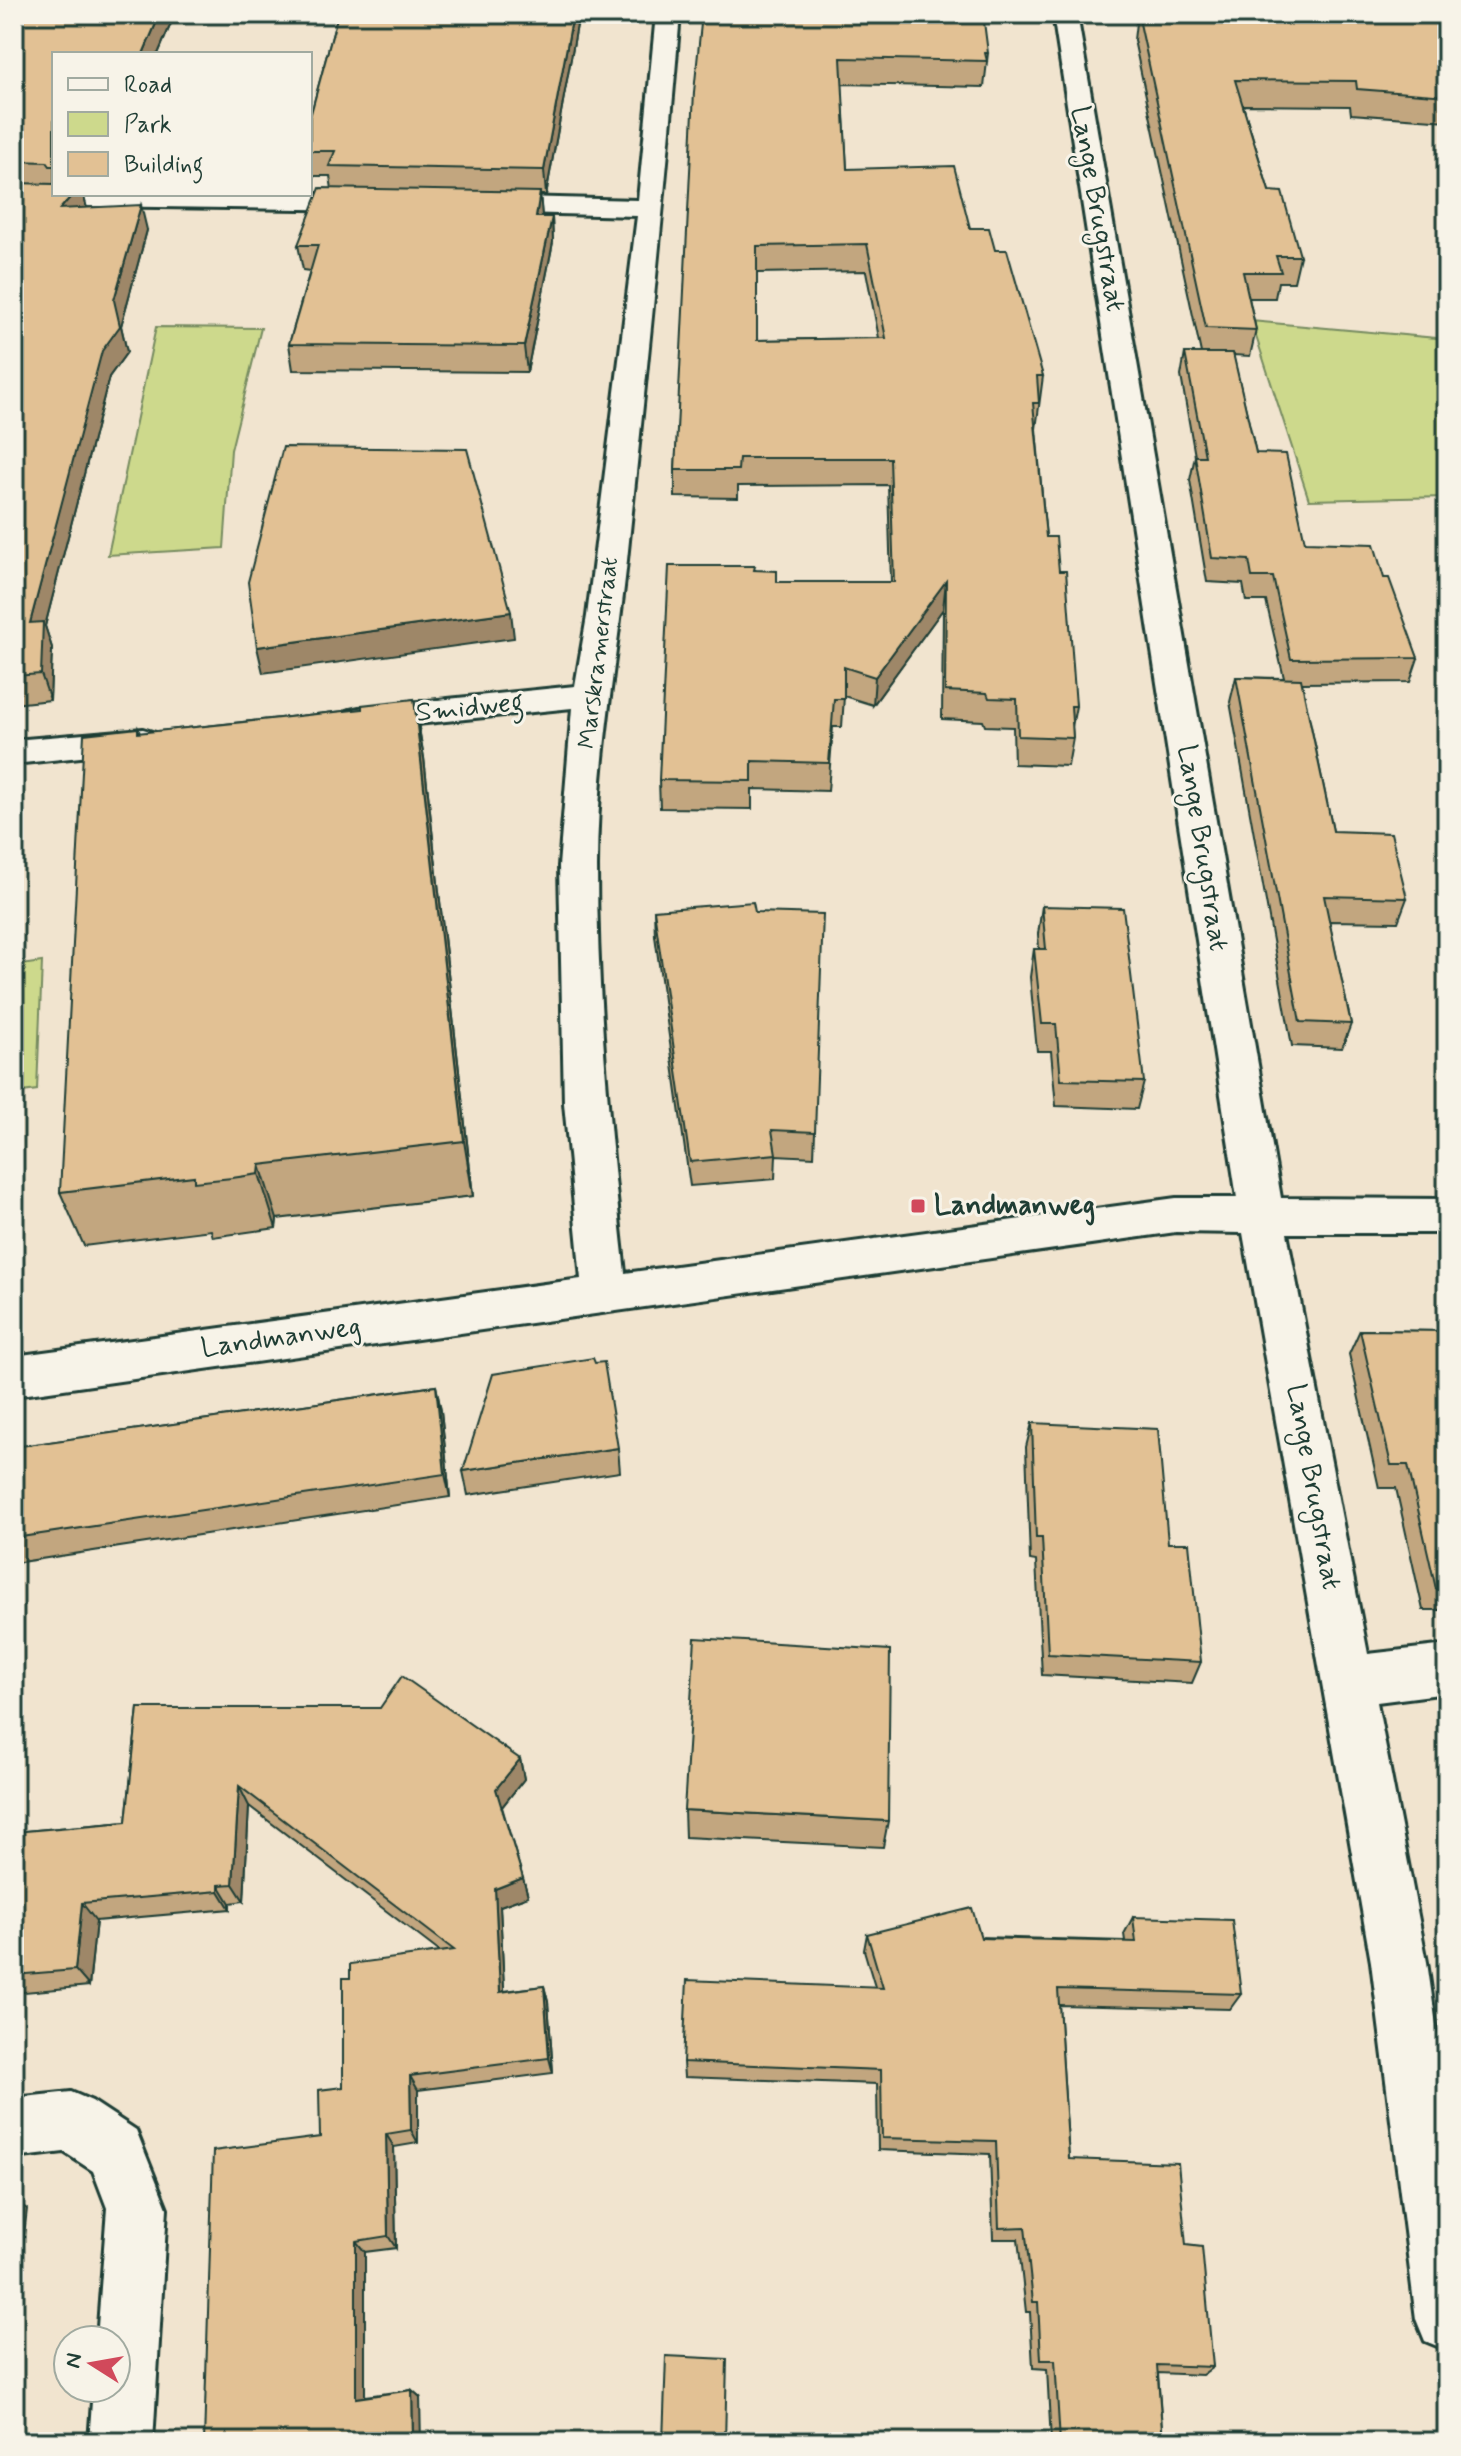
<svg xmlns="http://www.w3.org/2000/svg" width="1461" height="2456" font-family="Mynerve,sans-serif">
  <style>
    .green { fill: #cdd98c; stroke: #768b60; stroke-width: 2 }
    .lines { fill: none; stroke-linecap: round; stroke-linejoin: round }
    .minor-casing { stroke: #1f3d34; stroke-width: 6 }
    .minor { fill: #f7f3e8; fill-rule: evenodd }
    .wall { fill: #c2a67f; stroke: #1f3d34; stroke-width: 2; fill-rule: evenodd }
    .shaded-wall { fill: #9e8768; stroke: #1f3d34; stroke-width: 2 }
    .building { fill: #e2c194; stroke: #1f3d34; stroke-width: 2; fill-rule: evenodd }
    .poi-dot { fill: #d1495b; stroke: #f7f3e8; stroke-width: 3 }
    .labels { text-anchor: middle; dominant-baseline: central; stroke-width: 6; stroke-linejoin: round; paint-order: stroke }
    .far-street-label { font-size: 24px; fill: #1f3d34; stroke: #f7f3e8 }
    .street-label { font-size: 28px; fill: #1f3d34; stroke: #f7f3e8 }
    .poi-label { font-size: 28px; font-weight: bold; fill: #1f3d34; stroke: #f7f3e8; text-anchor: start }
  </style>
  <rect width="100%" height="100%" fill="#f1e4cf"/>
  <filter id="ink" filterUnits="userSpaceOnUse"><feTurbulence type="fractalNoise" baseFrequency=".0125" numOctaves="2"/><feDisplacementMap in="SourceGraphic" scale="16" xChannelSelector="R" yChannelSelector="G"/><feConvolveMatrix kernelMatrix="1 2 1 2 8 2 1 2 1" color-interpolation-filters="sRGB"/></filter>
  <g filter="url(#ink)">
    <!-- green -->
    <g class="green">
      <polygon points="1251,321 1447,339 1447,497 1309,500"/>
      <polygon points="156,327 261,328 231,450 224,548 108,555"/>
      <polygon points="42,962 37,1090 14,1093 14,966"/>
    </g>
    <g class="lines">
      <defs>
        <g id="minor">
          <path d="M656,14H680C665,200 645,385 626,570C615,669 597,768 597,867C597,1003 610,1138 625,1273L1176,1198H1237L1053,14H1077L1281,1198L1447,1199V1233H1287L1368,1654L1447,1645V1693L1377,1702L1427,1962L1447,2101V2350L1425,2341L1416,2319L1371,1962L1243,1233L1176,1232L14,1396V1356L581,1279L564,1103L559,866L572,708L359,730L346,727L341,719L346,711L359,708L575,686L587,616L637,216L482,212L473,210L469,204L473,198L482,196L638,200Z"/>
          <polygon points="14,189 54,190 54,194 377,194 386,196 390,202 386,208 377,210 14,205"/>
          <polygon points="143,729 156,733 161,741 156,749 14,764 14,740"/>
          <polygon points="71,2092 92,2101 136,2130 167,2208 153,2442 89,2442 93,2388 116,2388 116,2340 97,2340 107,2208 93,2171 64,2152 14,2158 14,2098"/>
        </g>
      </defs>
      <!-- minor casing -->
      <use href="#minor" class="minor-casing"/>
      <!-- minor -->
      <use href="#minor" class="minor"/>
    </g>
    <!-- wall -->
    <g class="wall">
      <polygon points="14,14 175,14 158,54 54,54 54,194 83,194 87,208 147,230 121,326 127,352 109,377 45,626 52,648 50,700 14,704"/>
      <polygon points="338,14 579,14 546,195 540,195 542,217 552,217 553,242 527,372 293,370 289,344 310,271 303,270 298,245 332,189 330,176 310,176 310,117"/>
      <path d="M702,14L988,53L984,87L842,84L847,169L970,228L995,250L1043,376L1036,429L1046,537L1076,706L1072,727L1073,738L1068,766L1014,764L1013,727L985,726L983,721L942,719L943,609L873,705L844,696L842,727H833L828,791L752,789V809L660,808L659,780L755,570L777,582H891L888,485L738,486V498L675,497V470ZM866,271L879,338L757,340V273Z"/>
      <polygon points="1137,14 1447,14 1447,121 1351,114 1350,106 1243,105 1269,191 1300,256 1294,282 1278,282 1275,298 1249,298 1256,330 1250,356 1233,355 1256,453 1305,542 1384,578 1418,658 1410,682 1302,683 1333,831 1407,898 1398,922 1329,921 1351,1024 1342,1048 1292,1046 1230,702 1236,677 1284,678 1266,601 1246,601 1243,584 1207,582 1190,480 1195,456 1181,376 1185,353 1201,353 1134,40"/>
      <polygon points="414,699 424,758 473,1196 277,1219 276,1228 213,1237 211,1230 84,1246 60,1192 138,728 140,733 362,709"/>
      <polygon points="1042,906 1144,1082 1137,1109 1056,1106 1051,1051 1037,1051 1030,977 1034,949 1039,949 1038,934"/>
      <polygon points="654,910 755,912 815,1132 814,1157 776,1155 775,1179 690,1186 655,936"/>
      <polygon points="1447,1302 1447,1610 1423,1610 1396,1488 1379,1488 1349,1354 1360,1330 1439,1331 1437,1321"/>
      <polygon points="436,1386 441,1411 450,1497 14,1563 14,1447"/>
      <polygon points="1032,1423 1168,1543 1201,1662 1192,1683 1042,1675 1036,1561 1030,1560 1026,1447"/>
      <polygon points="618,1448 620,1472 468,1495 463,1471"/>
      <polygon points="138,1708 520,1759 524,1779 502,1807 528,1896 500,1906 504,1991 544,1986 548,2002 553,2073 418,2090 418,2143 394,2147 396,2248 365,2252 365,2396 412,2390 420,2397 204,2442 320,2137 343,2087 350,1978 440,1952 249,1806 244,1901 230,1903 230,1909 96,1921 89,1986 14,1993 14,1832 126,1822"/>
      <polygon points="684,1810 888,1821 883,1847 685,1837"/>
      <polygon points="1133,1917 1241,1994 1230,2009 1059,2005 1069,2159 1186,2245 1213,2367 1202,2375 1158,2373 1163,2442 1051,2442 1047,2369 1033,2368 1030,2312 1026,2312 1018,2239 993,2239 990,2154 878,2150 877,2084 684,2077 683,2062 875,1987 864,1950 867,1934 1125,1941 1124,1934"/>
    </g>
    <!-- shaded-wall -->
    <g class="shaded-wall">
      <polygon points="160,14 175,14 158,54 143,54"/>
      <polygon points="573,14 579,14 546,195 544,170"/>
      <polygon points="540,192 542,217 536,217"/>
      <polygon points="73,194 83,194 87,209 60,209"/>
      <polygon points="141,205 147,230 121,326 127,352 109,377 45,626 52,648 50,700 41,674 30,623 114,300"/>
      <polygon points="552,217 553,242 527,372 524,346"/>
      <polygon points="946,581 943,609 873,705 875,677"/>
      <polygon points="511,612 514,638 263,673 257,647"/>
      <polygon points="414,699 424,758 473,1196 464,1141"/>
      <polygon points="260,1165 277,1219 276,1228 259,1174"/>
      <polygon points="436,1386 441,1411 450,1497 445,1474"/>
      <polygon points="520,1759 524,1779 501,1808 496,1789"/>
      <polygon points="239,1786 249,1806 244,1901 233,1884"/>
      <polygon points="523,1878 528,1896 500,1906 505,2008 500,1992 495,1889"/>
      <polygon points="219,1885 230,1903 230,1909 219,1891"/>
      <polygon points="82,1903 96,1921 89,1986 75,1970"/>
      <polygon points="544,1986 548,2002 553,2073 549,2058"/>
      <polygon points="410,2076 418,2090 418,2143 411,2130"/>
      <polygon points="386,2134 394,2147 396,2248 388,2236"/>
      <polygon points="14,2200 27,2209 14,2322"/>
      <polygon points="356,2241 365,2252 365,2405 356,2398"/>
      <polygon points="412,2390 420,2397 421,2442 413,2442"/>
    </g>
    <!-- building -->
    <g class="building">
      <polygon points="14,14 160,14 143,54 54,54 54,166 50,166 47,162 14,161"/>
      <polygon points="338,14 573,14 544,170 329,166 335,151 310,151 310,117"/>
      <path d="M702,14H983L988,53H985L987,61L841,58L847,169L954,166L970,228H989L995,250H1007L1043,376H1037L1039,403H1033L1046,537H1056L1059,571H1066L1076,706H1071L1073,738L1018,736L1017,699L989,698L987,693L945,691L946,581L875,677L844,667V699H834L829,763L752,761V781L659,780L669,566H755L754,570L777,571V582H894L890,458H739L738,470H675L694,92ZM867,244L886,338L757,340V246Z"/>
      <polygon points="1138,14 1447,14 1447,96 1357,89 1356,81 1235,80 1269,191 1282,192 1300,256 1276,256 1281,272 1243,272 1256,330 1206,328"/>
      <polygon points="14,183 54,184 54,194 73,194 60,209 141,205 114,300 120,326 102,351 30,623 43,622 41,674 14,676"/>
      <polygon points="320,188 540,192 536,217 552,217 524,346 289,344 318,245 298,245"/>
      <polygon points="1185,353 1233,353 1256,453 1286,454 1305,542 1374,544 1384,578 1389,578 1418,658 1291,659 1273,577 1252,577 1249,560 1212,558 1195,456 1205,456"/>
      <polygon points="283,447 467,449 511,612 257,647 248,582"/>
      <polygon points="1236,677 1301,679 1333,831 1391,833 1407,898 1324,896 1351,1024 1300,1022"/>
      <polygon points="414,699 464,1141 260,1165 259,1174 232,1178 194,1182 194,1176 60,1192 84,734 138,728 138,733 225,724 362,709 362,705"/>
      <polygon points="753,902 755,912 823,914 815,1132 772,1130 776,1154 690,1162 654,910"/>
      <polygon points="1042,906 1123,908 1144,1082 1061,1080 1056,1024 1042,1024 1034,949 1046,949"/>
      <polygon points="1360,1330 1447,1331 1447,1589 1436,1589 1408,1465 1391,1465"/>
      <polygon points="593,1358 595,1363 604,1362 618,1448 463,1471 493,1374"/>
      <polygon points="436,1386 445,1474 14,1538 14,1447"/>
      <polygon points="1032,1423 1158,1429 1168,1543 1189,1543 1201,1662 1048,1654 1042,1538 1036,1538"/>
      <polygon points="695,1638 890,1650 888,1821 684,1810"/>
      <polygon points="402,1676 520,1759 496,1789 523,1878 495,1889 500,1992 544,1986 549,2058 410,2076 411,2130 386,2134 388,2236 356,2241 356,2398 412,2390 413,2442 204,2442 213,2151 320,2137 319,2090 343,2087 343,1978 350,1978 350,1964 454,1950 239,1786 233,1884 219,1885 219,1891 82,1903 75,1970 14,1975 14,1832 126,1822 138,1708 380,1708"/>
      <polygon points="972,1908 981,1938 1136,1942 1133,1917 1232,1920 1241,1994 1058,1989 1069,2159 1178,2163 1186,2245 1202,2247 1213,2367 1157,2365 1163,2442 1060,2442 1055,2360 1041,2360 1038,2302 1033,2302 1025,2227 999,2228 996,2141 882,2138 881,2070 683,2062 687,1980 883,1988 867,1934"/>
      <polygon points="666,2356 727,2359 725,2442 663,2442"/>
    </g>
  </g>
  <!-- markers -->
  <rect class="poi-dot" x="910" y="1198" width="16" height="16" rx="4"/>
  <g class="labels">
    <!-- far-street labels -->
    <g class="far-street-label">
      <text transform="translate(599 653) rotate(-83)">Marskramerstraat</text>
    </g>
    <!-- street labels -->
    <g class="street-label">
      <text transform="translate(1097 209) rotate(80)">Lange Brugstraat</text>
      <text transform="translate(470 708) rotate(-6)">Smidweg</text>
      <text transform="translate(1202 848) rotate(81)">Lange Brugstraat</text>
      <text transform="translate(281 1338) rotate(-8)">Landmanweg</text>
      <text transform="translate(1313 1487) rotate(80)">Lange Brugstraat</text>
    </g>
    <!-- poi labels -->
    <g class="poi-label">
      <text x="934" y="1206">Landmanweg</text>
    </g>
  </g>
  <!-- margin -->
  <rect width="1461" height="2456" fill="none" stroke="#f7f3e8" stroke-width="48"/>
  <rect x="24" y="24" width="1413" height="2408" fill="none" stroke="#1f3d34" stroke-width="3" filter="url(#ink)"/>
  <!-- legend -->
  <rect x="52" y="52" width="260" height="144" fill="#f7f3e8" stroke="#a1aaa0" stroke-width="2"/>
  <rect x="68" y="78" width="40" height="12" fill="#f7f3e8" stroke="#a1aaa0" stroke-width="2"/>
  <text x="124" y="92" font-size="24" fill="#1f3d34">Road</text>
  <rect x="68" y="112" width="40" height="24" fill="#cdd98c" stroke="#a1aaa0" stroke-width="2"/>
  <text x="124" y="132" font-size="24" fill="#1f3d34">Park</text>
  <rect x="68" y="152" width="40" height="24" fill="#e2c194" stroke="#a1aaa0" stroke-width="2"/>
  <text x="124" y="172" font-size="24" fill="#1f3d34">Building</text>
  <!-- north arrow -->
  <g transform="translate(92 2364) rotate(281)"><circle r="38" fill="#f7f3e8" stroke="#a1aaa0" stroke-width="2"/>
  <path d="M0-6L14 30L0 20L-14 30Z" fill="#d1495b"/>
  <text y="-12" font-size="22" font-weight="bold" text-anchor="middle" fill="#1f3d34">N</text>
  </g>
</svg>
